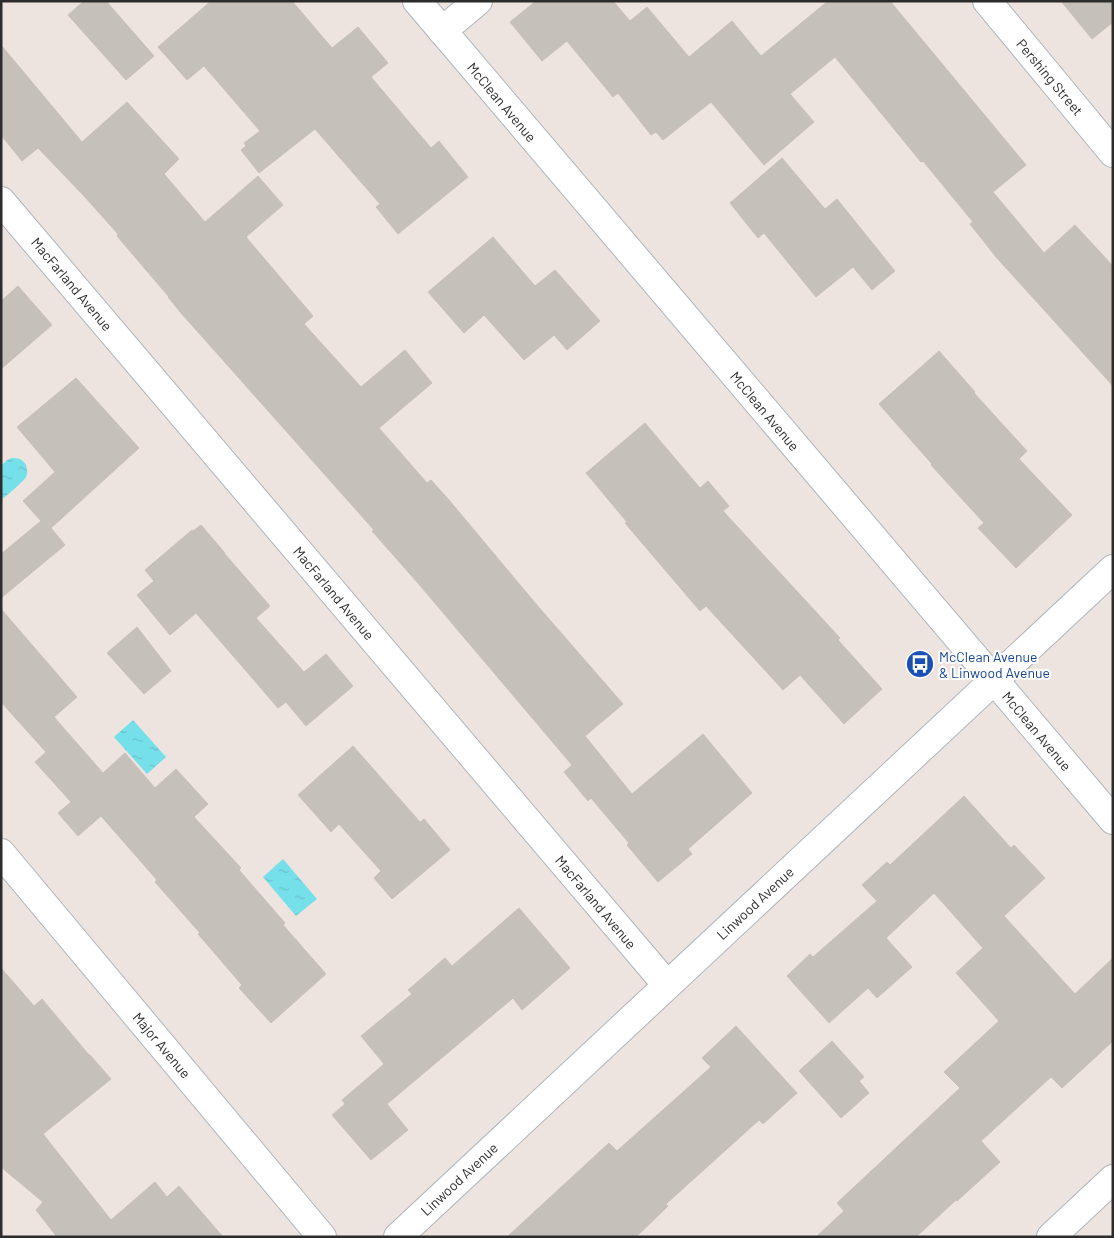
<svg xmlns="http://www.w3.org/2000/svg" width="1114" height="1238" font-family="Barlow,sans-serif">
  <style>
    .water { fill: url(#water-ripples) }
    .building { fill: #c6c0ba; stroke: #c8c0b8 }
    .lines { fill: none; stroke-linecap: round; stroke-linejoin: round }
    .street-casing { stroke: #afb4bc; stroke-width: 30 }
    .street { stroke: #fff; stroke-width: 28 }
    .labels { text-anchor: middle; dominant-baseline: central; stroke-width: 4; stroke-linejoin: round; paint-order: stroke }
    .street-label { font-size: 14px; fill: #2c2c2c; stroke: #fff }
    .transit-label { font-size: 14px; fill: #164399; stroke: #fff; text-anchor: start }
  </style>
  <defs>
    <pattern id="water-ripples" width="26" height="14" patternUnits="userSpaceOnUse" patternTransform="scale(1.25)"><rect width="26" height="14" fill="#76e0ea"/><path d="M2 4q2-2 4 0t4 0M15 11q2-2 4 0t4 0" fill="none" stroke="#66c0c9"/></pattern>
  </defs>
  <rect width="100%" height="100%" fill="#ede4df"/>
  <!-- water -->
  <g class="water">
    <path d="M12,458C18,458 23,459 26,465C27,469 28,474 26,477C23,482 6,496 1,500V466L7,460Z"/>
    <polygon points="133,720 166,757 147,774 114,737"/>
    <polygon points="283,859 317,899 296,916 263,877"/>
  </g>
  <!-- building -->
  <g class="building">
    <polygon points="84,1 106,1 154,56 126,80 68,15"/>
    <polygon points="211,1 292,1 332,48 358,27 388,63 371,77 431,148 439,141 468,177 398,234 376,207 380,204 315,129 259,173 241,150 246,146 244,143 260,131 204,66 187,80 158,47"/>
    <polygon points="536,1 613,1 630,21 647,7 689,57 732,21 761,56 828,1 890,1 1026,165 993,192 1044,253 1075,225 1113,266 1113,386 996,257 970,224 973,222 923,161 921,162 835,57 790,94 814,122 764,165 711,102 663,140 656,132 651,135 618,93 613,97 567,41 542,61 510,22"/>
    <polygon points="1061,1 1113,1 1113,22 1092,39"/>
    <polygon points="1,45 82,142 127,102 179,159 164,174 205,222 258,176 283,205 246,237 313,316 304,324 361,387 405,350 432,383 379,428 427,483 431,480 449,500 536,604 623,704 585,736 632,794 703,734 752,793 688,849 692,854 658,882 627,845 629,843 591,798 588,801 564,772 572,765 417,582 372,531 374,530 181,313 168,297 169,297 117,236 118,234 84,196 38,148 22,161 1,135"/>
    <polygon points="782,158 825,209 837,199 895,271 872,290 853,267 816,297 764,233 758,238 730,203"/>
    <polygon points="493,237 535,286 555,270 600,321 567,350 554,335 524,360 484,315 464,333 428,292"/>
    <polygon points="18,286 52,325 1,369 1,301"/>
    <polygon points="939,351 975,392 974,393 1027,451 1019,459 1072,515 1016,568 978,528 984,523 931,465 932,464 879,404"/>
    <polygon points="76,378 139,448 51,528 65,545 1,598 1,554 41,521 23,501 55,472 17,427"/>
    <polygon points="645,423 700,488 708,481 729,506 723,511 840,638 838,640 882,689 844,724 800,675 783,690 706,606 700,611 625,523 627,522 586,473"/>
    <polygon points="201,525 225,553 224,553 270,606 256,618 304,672 326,654 353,686 306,726 286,702 278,708 196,613 170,635 137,595 154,581 145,570 192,530 193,531"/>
    <polygon points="1,609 77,697 54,717 103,773 125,753 155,788 176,769 208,804 194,817 241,868 239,870 285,923 283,925 326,974 271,1023 239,988 242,985 198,934 200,933 155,882 157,880 101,816 78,836 58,813 71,802 35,762 46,752 1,702"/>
    <polygon points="137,627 171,671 144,694 107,653"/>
    <polygon points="353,746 420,822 424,819 450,850 392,899 374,878 381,871 339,824 331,832 298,795"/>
    <polygon points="964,796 1011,848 1014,845 1045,878 1004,916 1075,994 1113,958 1113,1041 1062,1088 1051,1077 981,1141 1000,1162 957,1201 956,1200 916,1237 816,1237 844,1211 837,1203 960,1088 944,1072 999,1021 956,973 983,948 934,893 886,938 912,967 877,998 868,988 829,1023 787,976 810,954 813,957 877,901 862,885 887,862 890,865"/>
    <polygon points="519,908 570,968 522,1010 513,998 387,1104 408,1130 371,1160 332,1115 345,1104 342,1100 384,1064 361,1036 412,994 408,990 445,958 452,966"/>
    <polygon points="1,968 34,1006 42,999 89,1055 90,1055 111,1079 43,1134 111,1220 155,1182 167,1197 179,1186 223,1237 57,1237 36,1210 43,1202 1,1167"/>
    <polygon points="736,1026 797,1093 763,1124 759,1120 666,1204 668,1206 636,1237 507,1237 609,1143 617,1151 711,1067 702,1058"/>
    <polygon points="832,1041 864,1077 859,1081 869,1093 841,1118 799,1071"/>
  </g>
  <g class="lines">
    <defs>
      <g id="street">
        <polyline points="417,1 1113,820"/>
        <polyline points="987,1 1113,153"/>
        <polyline points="442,31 478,1"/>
        <polyline points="1,201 667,985"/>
        <polyline points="1,853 322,1237"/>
        <polyline points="398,1237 1113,569"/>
        <polyline points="1051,1237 1113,1179"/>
      </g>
    </defs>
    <!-- street casing -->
    <use href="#street" class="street-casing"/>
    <!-- street -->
    <use href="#street" class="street"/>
  </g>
  <!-- icons -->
  <defs>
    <symbol id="bus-disc" viewBox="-11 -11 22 22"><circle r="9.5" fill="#1a4fb4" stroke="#fff"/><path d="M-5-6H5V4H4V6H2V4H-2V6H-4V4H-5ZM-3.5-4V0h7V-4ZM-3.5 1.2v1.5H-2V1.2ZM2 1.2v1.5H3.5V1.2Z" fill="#fff"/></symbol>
  </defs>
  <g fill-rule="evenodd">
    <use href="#bus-disc" x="904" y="648" width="32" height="32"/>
  </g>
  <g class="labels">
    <!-- street labels -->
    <g class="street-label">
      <text transform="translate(1050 77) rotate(50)">Pershing Street</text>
      <text transform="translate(502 102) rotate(50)">McClean Avenue</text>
      <text transform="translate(72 284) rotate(50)">MacFarland Avenue</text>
      <text transform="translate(765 411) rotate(50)">McClean Avenue</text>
      <text transform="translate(334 593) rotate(50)">MacFarland Avenue</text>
      <text transform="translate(1037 731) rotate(50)">McClean Avenue</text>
      <text transform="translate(596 902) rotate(50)">MacFarland Avenue</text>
      <text transform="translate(755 903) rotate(-43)">Linwood Avenue</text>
      <text transform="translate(162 1045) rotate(50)">Major Avenue</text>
      <text transform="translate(459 1179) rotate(-43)">Linwood Avenue</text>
    </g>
    <!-- transit labels -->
    <g class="transit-label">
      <text x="939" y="656">McClean Avenue<tspan x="939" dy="16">&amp; Linwood Avenue</tspan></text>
    </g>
  </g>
  <!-- border -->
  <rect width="1114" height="1238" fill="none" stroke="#2c2c2c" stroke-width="5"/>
</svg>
